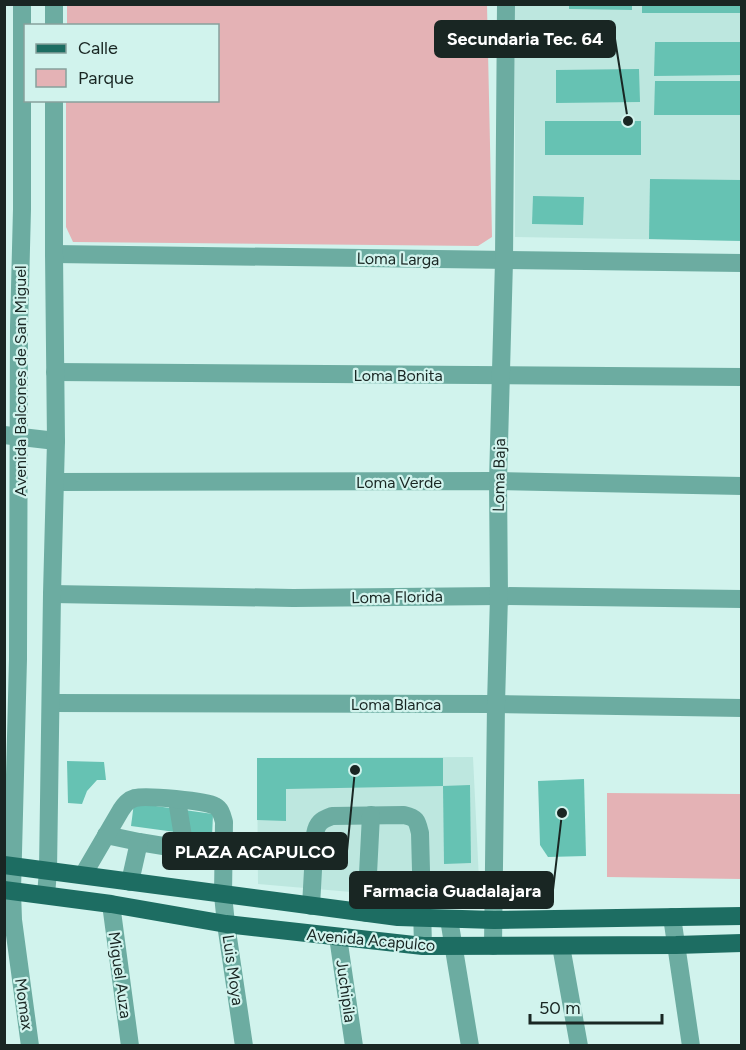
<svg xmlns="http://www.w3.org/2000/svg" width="746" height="1050" font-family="Figtree,sans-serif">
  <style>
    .built { fill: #bde7df }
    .green { fill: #e4b2b5 }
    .building { fill: #66c2b3 }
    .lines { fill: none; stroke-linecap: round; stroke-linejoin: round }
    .minor { stroke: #6caca1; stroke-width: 18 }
    .major { stroke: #1d6d62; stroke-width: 18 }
    .labels { text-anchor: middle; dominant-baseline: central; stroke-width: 4.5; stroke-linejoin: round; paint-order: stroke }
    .street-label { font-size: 16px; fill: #192623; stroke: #d1f3ed }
    .leader { fill: none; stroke: #192623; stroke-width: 2 }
    .callout-dot { fill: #192623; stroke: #d1f3ed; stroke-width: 2 }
    .callout { fill: #192623; stroke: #192623; stroke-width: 2 }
    .callout-label { font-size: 18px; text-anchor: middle; font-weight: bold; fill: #fff }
  </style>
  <rect width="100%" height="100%" fill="#d1f3ed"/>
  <!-- built -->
  <g class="built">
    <polygon points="515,5 741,5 741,241 515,237"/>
    <polygon points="473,757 480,901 433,899 258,884 257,758"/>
  </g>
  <!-- green -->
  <g class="green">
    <polygon points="67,5 487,5 492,237 478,246 73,242 66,227 66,101 218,100 218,26 67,25"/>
    <polygon points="607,793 741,794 741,879 607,877"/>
  </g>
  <!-- building -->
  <g class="building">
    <polygon points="569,4 632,4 632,10 569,9"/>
    <rect x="642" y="4" width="100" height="9"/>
    <polygon points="655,42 742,42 742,75 654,76"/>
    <polygon points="639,69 640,102 556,103 556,70"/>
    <polygon points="655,81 742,81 742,115 654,115"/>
    <rect x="545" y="121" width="96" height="34"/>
    <polygon points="650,179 742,180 742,241 649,239"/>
    <polygon points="533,196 584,197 583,225 532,224"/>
    <polygon points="257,758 443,758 443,786 286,789 286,821 257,820"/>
    <polygon points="67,761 104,762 106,780 97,780 87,791 82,804 68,803"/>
    <polygon points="584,779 586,856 548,857 540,845 538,781"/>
    <polygon points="470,785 471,863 444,864 443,786"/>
    <polygon points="134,803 213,814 212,837 131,826"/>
  </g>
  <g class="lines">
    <!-- minor -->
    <g class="minor">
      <polyline points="22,4 22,209 19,327 18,659 12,891 13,920 30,1046"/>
      <polyline points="54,26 54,4"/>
      <polyline points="54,254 742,263"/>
      <polyline points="55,372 742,377"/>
      <polyline points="4,435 56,441"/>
      <polyline points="56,482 498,481 742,486"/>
      <polyline points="52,594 293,598 499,596 742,599"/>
      <polyline points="51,703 496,704 742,708"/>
      <polyline points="177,800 185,849"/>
      <polyline points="106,835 139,842 224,856"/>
      <path d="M83,875L121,810C125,804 128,800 135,798C146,795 206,801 215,806C221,809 222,815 224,822L223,895L226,924L244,1046"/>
      <polyline points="130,882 139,842"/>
      <polyline points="46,895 48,871 52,594 56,441 54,254 54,100"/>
      <polyline points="111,904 130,1046"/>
      <path d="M311,906L315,834C317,823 321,820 332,816L404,815C417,818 417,821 420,833L423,946"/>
      <polyline points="366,913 371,815"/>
      <polyline points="672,917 691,1046"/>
      <polyline points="449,919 470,1046"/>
      <polyline points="338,937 354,1046"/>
      <polyline points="493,946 496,704 499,596 498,481 504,261 506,4"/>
      <polyline points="561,946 579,1046"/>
    </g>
    <!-- major -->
    <g class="major">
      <polyline points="4,865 398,917 494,920 742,916"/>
      <polyline points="4,890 111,904 226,924 423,946 676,945 742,943"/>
    </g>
  </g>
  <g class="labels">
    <!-- street labels -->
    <g class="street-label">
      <text transform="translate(398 259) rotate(1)">Loma Larga</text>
      <text x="398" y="375">Loma Bonita</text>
      <text transform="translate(20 381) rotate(-90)">Avenida Balcones de San Miguel</text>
      <text transform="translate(499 475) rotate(-89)">Loma Baja</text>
      <text x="399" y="482">Loma Verde</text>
      <text transform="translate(397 597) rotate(-1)">Loma Florida</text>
      <text x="396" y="704">Loma Blanca</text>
      <text transform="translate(371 940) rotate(5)">Avenida Acapulco</text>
      <text transform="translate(233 970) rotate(82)">Luis Moya</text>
      <text transform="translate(120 975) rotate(82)">Miguel Auza</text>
      <text transform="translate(346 991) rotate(82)">Juchipila</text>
      <text transform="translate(24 1004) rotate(82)">Momax</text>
    </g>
  </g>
  <!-- callouts -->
  <path class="leader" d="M628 121L615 39M355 770L347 851M562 813L553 890"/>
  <g class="callout-dot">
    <circle cx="628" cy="121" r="6"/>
    <circle cx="355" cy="770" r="6"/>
    <circle cx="562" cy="813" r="6"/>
  </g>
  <g class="callout">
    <rect x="435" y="21" width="180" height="36" rx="6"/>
    <rect x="163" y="833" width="184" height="36" rx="6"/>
    <rect x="350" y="872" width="203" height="36" rx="6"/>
  </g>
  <g class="callout-label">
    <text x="525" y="45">Secundaria Tec. 64</text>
    <text x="255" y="858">PLAZA ACAPULCO</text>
    <text x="452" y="897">Farmacia Guadalajara</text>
  </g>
  <!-- border -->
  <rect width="746" height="1050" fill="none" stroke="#192623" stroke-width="12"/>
  <!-- legend -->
  <rect x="24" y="24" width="195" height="78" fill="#d1f3ed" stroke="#87a19c" stroke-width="1.5"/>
  <rect x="36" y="44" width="30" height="9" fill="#1d6d62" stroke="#87a19c" stroke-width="1.5"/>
  <text x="78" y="54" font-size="18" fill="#192623">Calle</text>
  <rect x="36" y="69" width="30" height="18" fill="#e4b2b5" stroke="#87a19c" stroke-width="1.5"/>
  <text x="78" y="84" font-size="18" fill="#192623">Parque</text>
  <!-- scale -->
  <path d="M530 1014v9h132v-9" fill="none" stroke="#192623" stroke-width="3"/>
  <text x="539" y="1014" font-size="18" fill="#192623" stroke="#d1f3ed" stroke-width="4.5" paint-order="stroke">50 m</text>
</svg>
